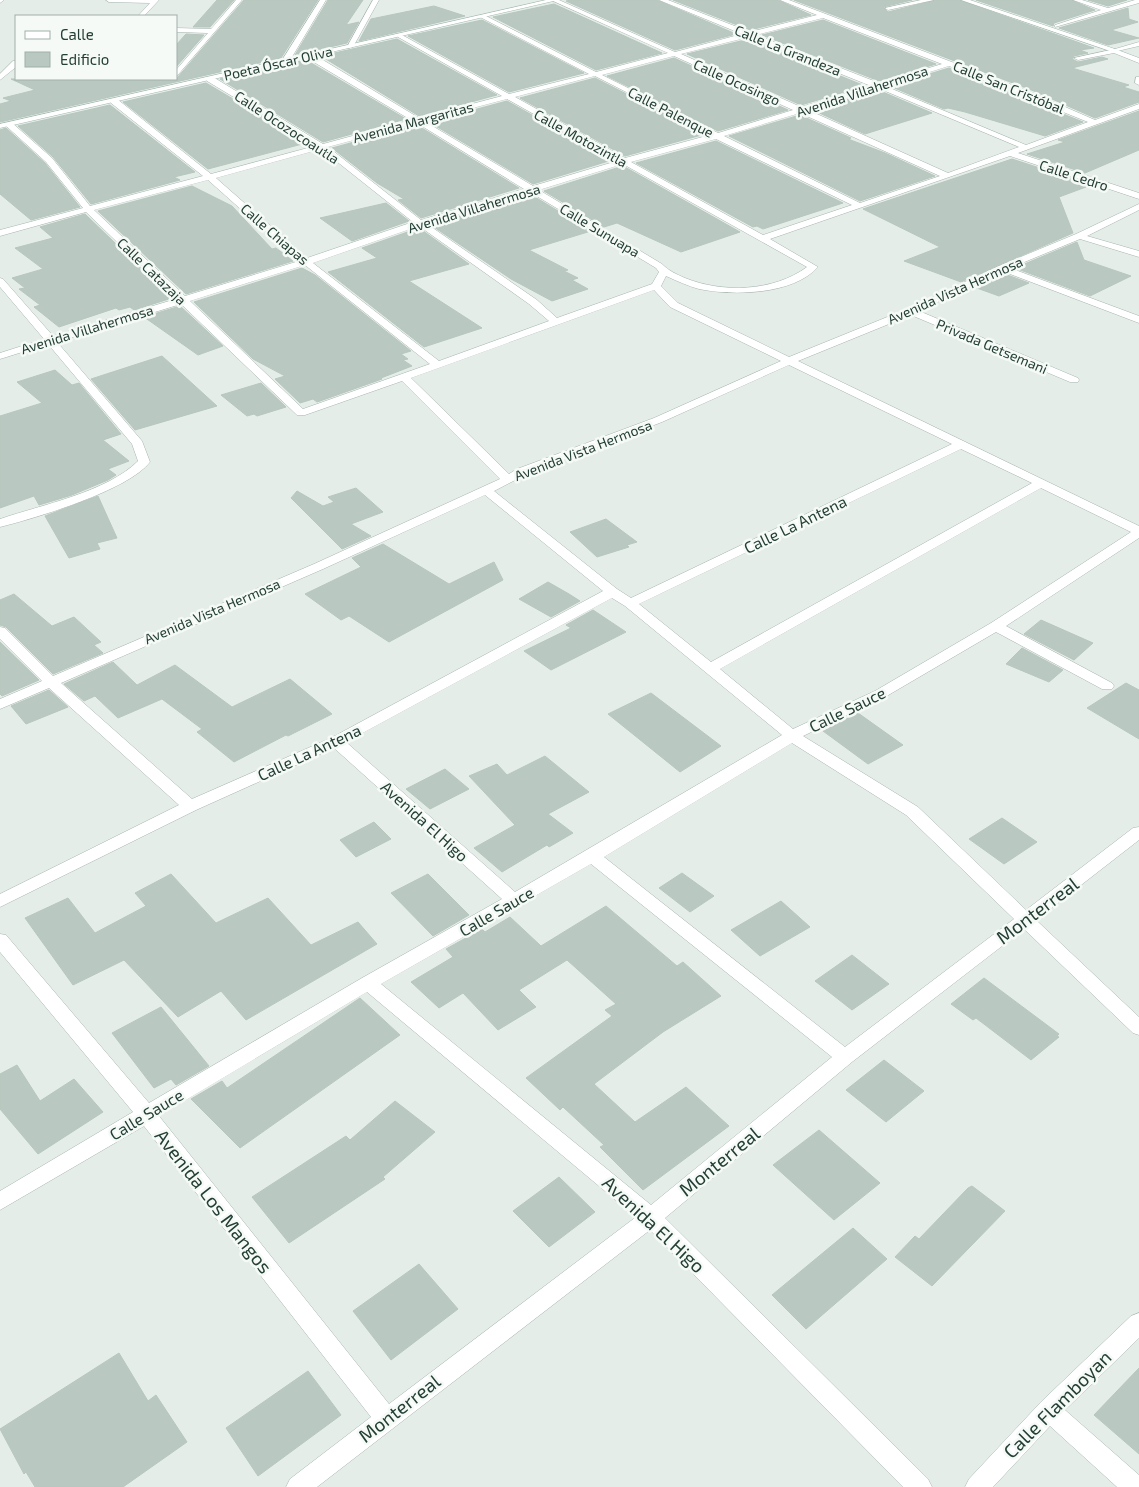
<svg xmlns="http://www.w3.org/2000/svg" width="1139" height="1487" font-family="'Exo 2',sans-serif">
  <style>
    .building { fill: #b9c8c1; stroke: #b7c7be }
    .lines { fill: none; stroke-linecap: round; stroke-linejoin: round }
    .street-casing { stroke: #a7b5af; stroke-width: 1 }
    .secondary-casing { stroke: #a3b9af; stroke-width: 1 }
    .street { fill: #fff; fill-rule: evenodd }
    .secondary { fill: #fff; fill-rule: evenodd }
    .labels { text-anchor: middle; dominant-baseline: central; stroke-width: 5; stroke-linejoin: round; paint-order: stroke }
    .far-street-label { font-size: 14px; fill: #243f35; stroke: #f5faf7 }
    .street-label { font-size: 16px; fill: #243f35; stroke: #f5faf7 }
    .near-street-label { font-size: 19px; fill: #243f35; stroke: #f5faf7 }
  </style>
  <rect width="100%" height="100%" fill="#e4ede8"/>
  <!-- building -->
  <g class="building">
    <polygon points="217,0 234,0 210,27 193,27"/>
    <polygon points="244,0 318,0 281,58 0,122 0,104 11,101 3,98 35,90 11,79 177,78"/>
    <polygon points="328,0 363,0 346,25 359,22 347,43 295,55"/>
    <polygon points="571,0 657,0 736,34 675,50 566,1"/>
    <polygon points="673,0 778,0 811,15 750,30"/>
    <polygon points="794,0 912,0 883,7 888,12 936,0 959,0 1094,48 1080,50 1088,53 1074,56 1072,59 1078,62 1102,57 1108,59 1072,68 1129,85 1123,87 1139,92 1139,102 1095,118 1034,91"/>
    <polygon points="976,0 1071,0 1095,10 1054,23 1053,26"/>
    <polygon points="1088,0 1127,0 1108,6"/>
    <polygon points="554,4 662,53 596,70 493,17"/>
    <polygon points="434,6 465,16 359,41 371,19"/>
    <polygon points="1128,8 1129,19 1138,22 1111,30 1139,38 1108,45 1059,28"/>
    <polygon points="482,20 584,73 509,92 408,36"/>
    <polygon points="823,20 936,64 879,81 762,35"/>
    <polygon points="186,34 204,35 176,67 176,45"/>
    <polygon points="397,39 497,95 419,116 321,56"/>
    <polygon points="749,39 865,86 801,105 687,54"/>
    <polygon points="674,58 788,110 718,131 607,76"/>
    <polygon points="306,60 406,119 323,142 220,79"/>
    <polygon points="949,68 1083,122 1045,136 965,112 948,108 944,109 890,86"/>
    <polygon points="595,78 705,134 625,156 520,98"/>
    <polygon points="206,83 309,144 306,143 208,169 123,102"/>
    <polygon points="878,90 932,113 865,134 813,110"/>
    <polygon points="507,101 612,160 533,184 429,122"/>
    <polygon points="110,105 195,172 174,177 180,180 91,204 53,157 18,126"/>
    <polygon points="1139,111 1139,150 1085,173 1027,154 1065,142 1058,140"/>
    <polygon points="800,115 851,138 848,139 885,153 935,176 860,201 729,136"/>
    <polygon points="417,125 519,188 421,218 398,200 404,199 377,183 332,148"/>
    <polygon points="6,128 45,163 80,207 31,220 0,194 0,130"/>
    <polygon points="716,141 843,203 763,229 757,226 753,227 636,163"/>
    <polygon points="1012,159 1073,179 1068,181 1086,187 1059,197 1073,233 961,282 904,261 940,247 863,209"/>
    <polygon points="623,166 740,232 681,252 617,223 604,227 544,191"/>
    <polygon points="192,186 232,206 272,249 276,248 293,261 186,294 98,211"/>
    <polygon points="530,194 591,231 529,250 568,270 564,271 578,278 572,280 588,289 552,301 511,279 431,225"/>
    <polygon points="386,203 409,221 352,241 320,218"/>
    <polygon points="85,214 172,298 134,310 130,307 119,310 116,308 59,327 34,307 40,305 19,289 25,288 12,278 43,269 15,248 53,238 40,227"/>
    <polygon points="419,228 469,264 409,281 482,328 424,347 328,272 377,258 362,248"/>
    <polygon points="1077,242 1084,260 1131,276 1090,296 1015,268"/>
    <polygon points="302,268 315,275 411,351 401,354 408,359 403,360 412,366 381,378 382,379 320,401 317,402 313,399 300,403 275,379 285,376 253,359 194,302"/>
    <polygon points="1002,273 1029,283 999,296 974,287"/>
    <polygon points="180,306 223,346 198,355 144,317"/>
    <polygon points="162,356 217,406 135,430 91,379"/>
    <polygon points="55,370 72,385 79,383 121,434 103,440 129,461 108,469 116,475 108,480 72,495 39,505 34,496 0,508 0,416 42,403 17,382"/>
    <polygon points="261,383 286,407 257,416 254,414 247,416 221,395"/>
    <polygon points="356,488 383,512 351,524 371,536 342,549 291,498 297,491 323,506 334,502 328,497"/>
    <polygon points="98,496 117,538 97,543 100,549 69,558 45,516"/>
    <polygon points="606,519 637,542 627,545 629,547 597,557 570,532"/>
    <polygon points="383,544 449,584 494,562 503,580 389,642 349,616 341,620 305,594 361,567 352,558"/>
    <polygon points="548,582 569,594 580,601 551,617 519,599"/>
    <polygon points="14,594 52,626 74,617 101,642 94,645 103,653 53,674 6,627 0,625 0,600"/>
    <polygon points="593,610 626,632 551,670 524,651 571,628 566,625"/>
    <polygon points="1041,620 1093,643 1074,660 1024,634"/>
    <polygon points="0,642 39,680 2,696 0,694"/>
    <polygon points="1022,648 1063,670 1049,682 1006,664"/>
    <polygon points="113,662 137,685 175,665 232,707 290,679 332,714 288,736 286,735 234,762 197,732 202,729 162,699 118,718 95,696 84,701 64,684"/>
    <polygon points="1126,683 1139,690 1139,739 1087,708"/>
    <polygon points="49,690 68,707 26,724 11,706"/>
    <polygon points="651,693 721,746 680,772 608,714"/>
    <polygon points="858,713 903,745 868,764 823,731"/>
    <polygon points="545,756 589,792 548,814 573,833 549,847 547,845 502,872 474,848 515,825 469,776 497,764 507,775"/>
    <polygon points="445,769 469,789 430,809 406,789"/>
    <polygon points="1002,818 1037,842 1004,864 969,839"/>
    <polygon points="374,822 391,839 356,857 340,840"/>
    <polygon points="682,873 714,896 690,912 659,888"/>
    <polygon points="171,874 216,923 268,898 311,945 358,922 377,944 246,1020 221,991 178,1017 124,960 73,985 25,918 68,898 95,933 146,906 135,893"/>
    <polygon points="428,874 469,915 433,936 391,893"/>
    <polygon points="781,901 810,927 760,956 731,930"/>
    <polygon points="606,906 677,966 683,962 721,996 663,1032 594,1084 635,1122 686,1087 729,1126 643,1190 600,1147 604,1145 563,1107 560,1110 526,1078 612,1016 605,1010 616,1004 567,960 519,990 536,1007 498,1030 463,993 439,1008 411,982 453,957 446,949 482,929 485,932 510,917 541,946"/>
    <polygon points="852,955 889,984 852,1010 815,981"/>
    <polygon points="984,978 1059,1034 1057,1036 1059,1037 1031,1060 976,1018 973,1020 951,1004"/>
    <polygon points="360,998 400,1035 240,1148 191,1099 222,1081 227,1088"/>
    <polygon points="161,1007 209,1066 176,1085 171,1079 154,1088 112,1033"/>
    <polygon points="884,1060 924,1091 886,1122 846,1090"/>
    <polygon points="17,1065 40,1101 74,1079 103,1112 38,1154 0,1109 0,1074"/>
    <polygon points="395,1101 435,1132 383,1177 385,1179 289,1243 252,1197 346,1136 350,1140"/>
    <polygon points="819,1130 880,1183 834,1220 773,1165"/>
    <polygon points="559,1177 595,1212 549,1247 513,1211"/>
    <polygon points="972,1186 1005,1211 932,1286 895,1257 915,1236 919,1239 968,1188"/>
    <polygon points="853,1228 887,1259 806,1329 772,1295"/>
    <polygon points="419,1264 458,1309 391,1360 353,1311"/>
    <polygon points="119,1353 148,1401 156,1395 187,1442 123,1487 35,1487 26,1472 24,1474 0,1429"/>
    <polygon points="1139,1368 1139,1454 1094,1415"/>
    <polygon points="308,1371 341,1415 258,1476 226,1428"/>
  </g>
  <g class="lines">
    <defs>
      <g id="street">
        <polygon points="0,0 4,0 0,3"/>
        <polygon points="106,0 159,0 144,16 138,16 150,3 109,2"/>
        <polygon points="236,0 242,0 176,77 176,70 208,33 176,32 176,28 211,29"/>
        <polygon points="320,0 326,0 289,62 282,64 281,62"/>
        <polygon points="373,0 379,0 353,47 348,48 347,47"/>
        <path d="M551,0H559L675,52L742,34L659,0H668L750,32L817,15L780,0H789L1033,93L1095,120L1139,104V109L1018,153L1139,193V199L1010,156L770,239L818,267C793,295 733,296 699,289C688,286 677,281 666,276L661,286L678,303L789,357L907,309L999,266L1076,234L1139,204V210L1087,236L1139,251V257L1080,239L1010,268L1139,316V323L1002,271L919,311L1078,378L1079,380L1078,382H1070L911,315L798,361L1139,526V538L1006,626L1112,683L1114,686L1112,689H1102L996,632L885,697L803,736L918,807L1026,910L1133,828L1139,827V840L1036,920L1139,1017V1035L1133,1033L1024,929L852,1062L665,1218L928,1479L932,1487H903L650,1230L317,1487H286L290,1479L371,1417L144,1126L0,1210V1191L133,1112L0,952V934L6,935L149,1103L362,978L502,899L334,748L196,810L0,907V894L179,805L49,688L0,709V699L42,681L0,639V627L5,628L53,676L314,564L500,479L402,381L305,415H297L181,304L57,342L142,441L150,462C129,490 36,518 0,527V519C41,505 107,492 138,461L132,444L48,344L0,359V353L44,339L0,287V278L3,279L53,336L176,299L86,212L0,236V230L83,208L46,162L4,124L11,122L52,158L90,206L203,176L111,103V99H117L211,174L315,146L207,81V77H213L323,144L411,120L307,58V54H313L419,118L502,96L398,37V35H402L509,94L589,74L480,17V15H484L596,72L668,53ZM823,18L942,64L879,83L756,35ZM749,37L871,86L801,107L681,54ZM674,56L793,110L718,133L602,75ZM949,66L1088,122L1026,145L885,86ZM595,76L710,135L625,158L515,97ZM878,88L1019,147L948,173L808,110ZM507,99L617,161L533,186L424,121ZM800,113L940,176L860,203L724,136ZM417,123L524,189L421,220L328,147ZM716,139L852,205L763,235L631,162ZM321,149L413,222L307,258L216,178ZM623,164L807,267C773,292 722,293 685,278C676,274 669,271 662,264L539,190ZM208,180L299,261L185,296L94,210ZM530,192L656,268L659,272L652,284L557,318L537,300L427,224ZM419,226L529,304L549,321L439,361L313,263ZM305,265L430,364L303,409L190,301ZM654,290L670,307L781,361L654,418L517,469L509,474L411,378ZM789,365L952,444L631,598L617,589L494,491L525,475L662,422ZM961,449L1032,483L711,662L639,604ZM1041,488L1131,532L991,623L875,691L793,729L720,669ZM485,495L603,591L331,738L192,799L61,683L323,569ZM612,598L625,606L782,735L515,892L346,742ZM792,743L906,815L1014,919L845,1047L604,857ZM591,864L832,1057L651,1205L381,984ZM367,992L636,1217L389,1404L159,1116Z"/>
        <polygon points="921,0 934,0 888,10 885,8"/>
        <polygon points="1073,0 1082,0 1108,8 1135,0 1139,0 1139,3 1055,27 1055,25 1101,10"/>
        <polygon points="1115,49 1139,58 1139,63 1114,53 1078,60 1074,58"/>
        <polygon points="13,61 16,61 16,67 0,80 0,74"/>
        <polygon points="1136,77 1139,77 1139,85 1135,83"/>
        <polygon points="1139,1313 1139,1338 1065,1410 1139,1475 1139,1487 1117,1487 1050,1426 993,1487 965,1487 969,1479 1041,1402 1131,1316"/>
      </g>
      <g id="secondary">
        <polygon points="546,0 558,0 0,128 0,124"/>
        <polygon points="961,0 970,0 1115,49 1139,42 1139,46 1113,52"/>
      </g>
    </defs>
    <!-- street casing -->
    <use href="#street" class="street-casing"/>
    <!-- secondary casing -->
    <use href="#secondary" class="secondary-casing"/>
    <!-- street -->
    <use href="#street" class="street"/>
    <!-- secondary -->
    <use href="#secondary" class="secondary"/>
  </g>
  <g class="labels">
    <!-- far-street labels -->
    <g class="far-street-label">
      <text transform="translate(788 50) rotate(22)">Calle La Grandeza</text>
      <text transform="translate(278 63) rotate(-13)">Poeta Óscar Oliva</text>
      <text transform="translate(737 82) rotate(24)">Calle Ocosingo</text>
      <text transform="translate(1009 87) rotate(22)">Calle San Cristóbal</text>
      <text transform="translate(862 91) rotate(-18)">Avenida Villahermosa</text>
      <text transform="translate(671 112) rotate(27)">Calle Palenque</text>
      <text transform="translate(413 122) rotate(-15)">Avenida Margaritas</text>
      <text transform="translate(287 127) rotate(33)">Calle Ocozocoautla</text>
      <text transform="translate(581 138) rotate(29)">Calle Motozintla</text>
      <text transform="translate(1074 175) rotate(18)">Calle Cedro</text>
      <text transform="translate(474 208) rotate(-17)">Avenida Villahermosa</text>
      <text transform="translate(600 230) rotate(31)">Calle Sunuapa</text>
      <text transform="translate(275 234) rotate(41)">Calle Chiapas</text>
      <text transform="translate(152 271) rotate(44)">Calle Catazaja</text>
      <text transform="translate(955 290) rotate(-24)">Avenida Vista Hermosa</text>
      <text transform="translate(87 329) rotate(-17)">Avenida Villahermosa</text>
      <text transform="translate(992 346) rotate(23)">Privada Getsemani</text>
      <text transform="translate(583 450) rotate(-21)">Avenida Vista Hermosa</text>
      <text transform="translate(212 611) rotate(-23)">Avenida Vista Hermosa</text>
    </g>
    <!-- street labels -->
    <g class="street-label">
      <text transform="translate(795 524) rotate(-26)">Calle La Antena</text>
      <text transform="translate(847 709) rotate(-26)">Calle Sauce</text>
      <text transform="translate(309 752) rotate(-25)">Calle La Antena</text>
      <text transform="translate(425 821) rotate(42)">Avenida El Higo</text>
      <text transform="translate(496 911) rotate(-30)">Calle Sauce</text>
      <text transform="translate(146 1114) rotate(-31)">Calle Sauce</text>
    </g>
    <!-- near-street labels -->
    <g class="near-street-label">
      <text transform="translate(1037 910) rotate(-37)">Monterreal</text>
      <text transform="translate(719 1161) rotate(-39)">Monterreal</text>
      <text transform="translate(214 1201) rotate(52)">Avenida Los Mangos</text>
      <text transform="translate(654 1224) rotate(43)">Avenida El Higo</text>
      <text transform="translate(1057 1404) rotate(-45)">Calle Flamboyan</text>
      <text transform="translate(399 1408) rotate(-38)">Monterreal</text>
    </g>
  </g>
  <!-- legend -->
  <rect x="15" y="15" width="162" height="65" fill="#f5faf7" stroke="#a1afa9"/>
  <rect x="25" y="31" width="25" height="8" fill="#ffffff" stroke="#a1afa9"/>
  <text x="60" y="40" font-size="15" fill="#243f35">Calle</text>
  <rect x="25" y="52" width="25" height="15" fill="#b9c8c1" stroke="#a1afa9"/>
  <text x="60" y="65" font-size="15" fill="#243f35">Edificio</text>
</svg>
